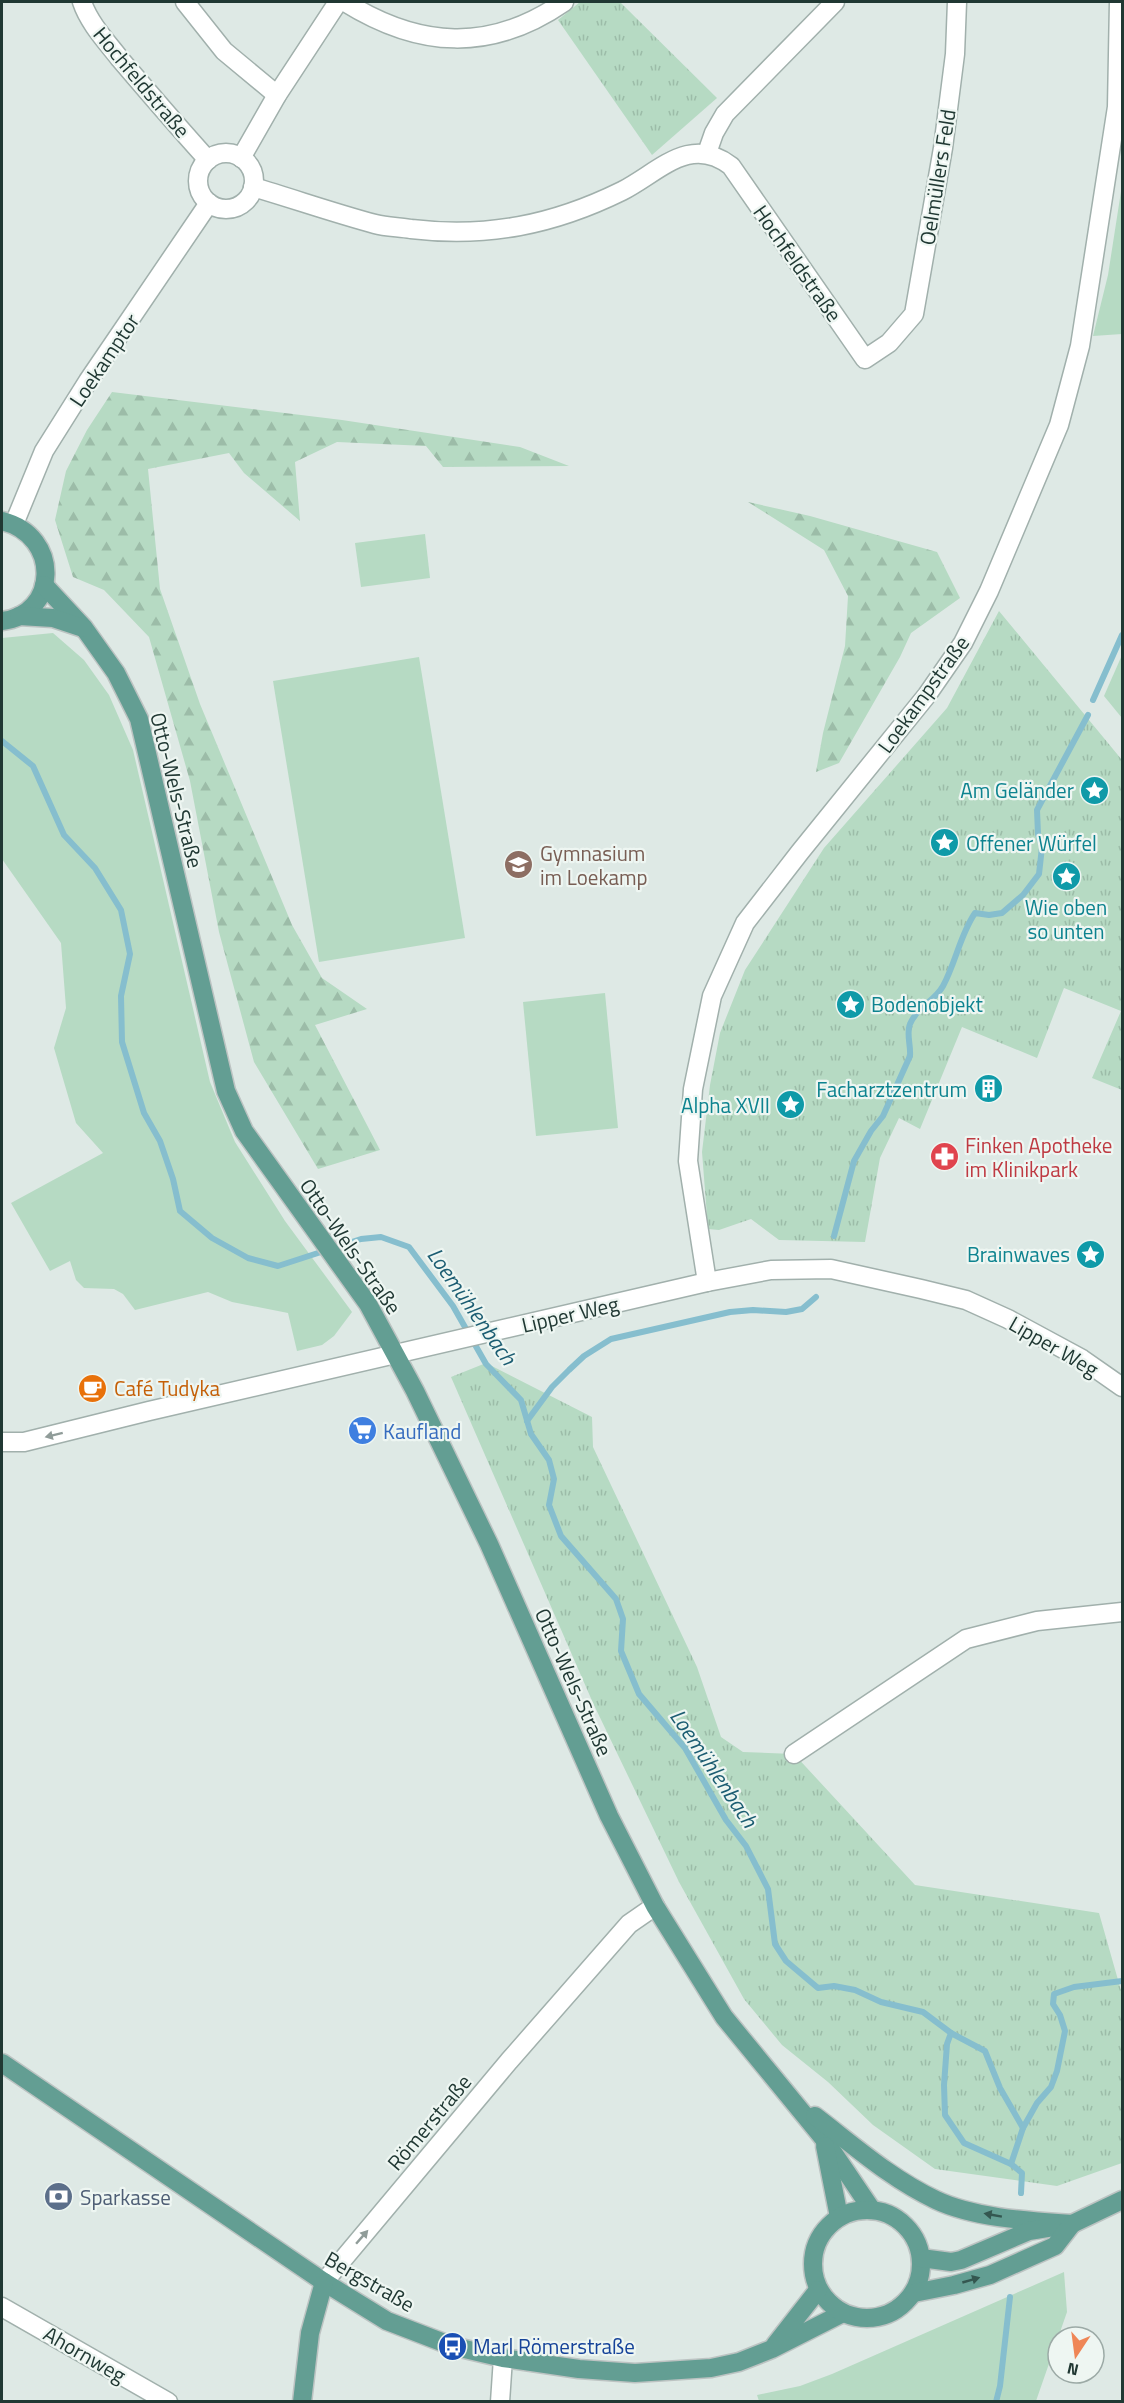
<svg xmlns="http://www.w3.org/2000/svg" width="1124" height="2403" font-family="'Titillium Web',sans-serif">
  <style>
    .green { fill: #b6dac3 }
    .forest { fill: url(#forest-firs) }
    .park { fill: url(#park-tufts) }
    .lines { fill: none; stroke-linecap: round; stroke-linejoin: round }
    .stream { stroke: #86bece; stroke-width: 6 }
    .minor-casing { stroke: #a1b0ac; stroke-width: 21 }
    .major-casing { stroke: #bcc3c2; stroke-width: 21 }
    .minor { stroke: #fff; stroke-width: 18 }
    .major { stroke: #639e93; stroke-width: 18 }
    .oneway { fill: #909c99 }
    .oneway2 { fill: #345750 }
    .labels { text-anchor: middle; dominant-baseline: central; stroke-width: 4.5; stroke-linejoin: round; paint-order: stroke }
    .street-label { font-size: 21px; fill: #203833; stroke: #eef6f2 }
    .culture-label { font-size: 21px; fill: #0d838f; stroke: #eef6f2; text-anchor: end }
    .education-label { font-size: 21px; fill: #785e54; stroke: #eef6f2; text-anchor: start }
    .health-label { font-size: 21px; fill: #be3a42; stroke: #eef6f2; text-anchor: start }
    .food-label { font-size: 21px; fill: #c56008; stroke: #eef6f2; text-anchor: start }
    .shop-label { font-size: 21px; fill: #366cbe; stroke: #eef6f2; text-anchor: start }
    .service-label { font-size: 21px; fill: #4e5e75; stroke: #eef6f2; text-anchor: start }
    .transit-label { font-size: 21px; fill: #164399; stroke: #eef6f2; text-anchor: start }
    .water-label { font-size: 22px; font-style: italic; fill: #1c5d72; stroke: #eef6f2 }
  </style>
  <defs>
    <pattern id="forest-firs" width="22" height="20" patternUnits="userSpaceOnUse" patternTransform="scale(1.5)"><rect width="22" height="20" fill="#b6dac3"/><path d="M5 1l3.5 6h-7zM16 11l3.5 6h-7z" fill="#9cbca8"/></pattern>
    <pattern id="park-tufts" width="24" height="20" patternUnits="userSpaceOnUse" patternTransform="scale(1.5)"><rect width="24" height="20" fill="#b6dac3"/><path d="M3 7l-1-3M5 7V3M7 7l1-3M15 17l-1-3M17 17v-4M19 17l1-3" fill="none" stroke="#9cbca8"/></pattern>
  </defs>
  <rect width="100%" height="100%" fill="#dee9e5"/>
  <!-- green -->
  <g class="green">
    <polygon points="1122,185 1122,334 1093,336 1108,275"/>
    <polygon points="425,534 430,578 361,587 355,543"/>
    <polygon points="53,633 84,660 109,695 133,750 210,1082 235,1142 285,1221 352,1312 334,1336 322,1345 297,1351 288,1313 232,1302 208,1292 135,1310 123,1294 114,1289 84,1288 76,1280 70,1261 50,1271 11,1203 103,1153 76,1123 54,1048 66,1008 61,943 2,859 2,638"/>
    <polygon points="1122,655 1122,718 1104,696"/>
    <polygon points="419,657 465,938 319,962 273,681"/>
    <polygon points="605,993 618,1128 536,1136 523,1002"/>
    <polygon points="1064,2272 1067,2312 1036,2401 759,2401 757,2395 800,2386 832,2374"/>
  </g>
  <!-- forest -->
  <g class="forest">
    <polygon points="112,392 342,420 520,447 569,466 443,467 426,446 337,442 295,462 300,521 244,473 229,453 148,469 160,589 200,704 292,925 322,978 367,1009 315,1025 380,1150 318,1169 254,1062 219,932 190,781 149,637 104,590 73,577 55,520 66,471 87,430"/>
    <polygon points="748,502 810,516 937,552 960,598 911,633 900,657 839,763 816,772 823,733 845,646 848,596 824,550"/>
  </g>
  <!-- park -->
  <g class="park">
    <polygon points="580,2 620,2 717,98 652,155 558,20"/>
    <polygon points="999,611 1122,760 1122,1090 1092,1078 1121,1011 1064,988 1037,1058 962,1027 920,1129 899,1118 880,1158 865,1242 779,1240 751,1219 719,1230 708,1229 702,1152 710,1085 720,1033 745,970 824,848 947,708"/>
    <polygon points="486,1363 592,1417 593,1447 697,1667 721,1737 743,1752 794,1754 915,1885 1099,1913 1122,1994 1122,2163 1057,2186 935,2169 873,2125 828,2082 782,2045 744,1999 679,1882 593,1703 451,1377"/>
  </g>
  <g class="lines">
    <!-- stream -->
    <g class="stream">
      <polyline points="1093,700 1122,635"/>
      <polyline points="2,741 33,766 64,835 95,868 121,910 130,954 121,996 122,1042 144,1113 160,1141 173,1179 180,1211 212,1238 248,1258 278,1266 361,1239 381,1237 409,1247 453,1306 486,1364 521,1400 531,1434 549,1460 554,1479 549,1505 561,1536 616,1599 623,1619 621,1651 639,1694 685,1748 726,1820 746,1846 768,1889 775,1944 786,1961 818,1988 834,1986 855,1990 881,2002 923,2012 951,2033 947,2044 944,2085 945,2115 964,2143 1011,2164 1022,2173 1021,2193"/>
      <path d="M834,1236L854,1161L871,1131L883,1116L910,1056C911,1045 906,1034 910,1024C918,1006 935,1001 943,986C956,962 960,935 975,913L989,915L1002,913L1023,895L1039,874L1042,847L1038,834L1037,810L1088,715"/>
      <polyline points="527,1421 552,1387 569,1370 584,1356 611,1339 730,1312 753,1310 786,1312 802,1309 816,1297"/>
      <polyline points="951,2033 985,2051 1000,2088 1023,2128 1011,2164"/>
      <polyline points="1023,2128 1037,2103 1051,2087 1057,2071 1065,2031 1060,2015 1053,2004 1054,1994 1074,1987 1122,1981"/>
      <polyline points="996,2402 1000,2386 1010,2297"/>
    </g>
    <defs>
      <g id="minor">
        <path d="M82,2C89,23 106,41 120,59C149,93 178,127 208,160"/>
        <polyline points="185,2 224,51 277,95"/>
        <path d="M345,2C419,48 490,53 564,2"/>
        <polyline points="707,153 714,133 725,114 835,2"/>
        <circle cx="226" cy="181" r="28"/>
        <polyline points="241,158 277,95 338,2"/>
        <path d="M253,187C294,199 334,213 375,224C386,227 399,227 411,229C487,238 553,225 622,191C659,172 690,134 731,166L865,359L889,343L914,314L943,148L955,54L957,2"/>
        <polyline points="14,524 44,451 88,381 209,203"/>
        <polyline points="707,1282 688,1161 693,1089 712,996 745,923 800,852 927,695 963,643 989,591 1059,425 1080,346 1117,107 1119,2"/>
        <polyline points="2,1442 24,1442 149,1411 707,1282 771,1270 831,1269 921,1289 966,1300 1008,1319 1082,1359 1122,1387"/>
        <polyline points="794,1754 966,1639 1037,1621 1122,1612"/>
        <polyline points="324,2282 509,2061 629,1924 655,1906"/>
        <polyline points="2,2307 168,2402"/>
        <polyline points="500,2402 503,2358"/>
      </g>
      <g id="major">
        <path d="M2,521C62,536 58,615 2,621"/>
        <polyline points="44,585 84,628 116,673 139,719 226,1091 244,1131 368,1304 415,1391 489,1544 609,1816 655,1906 724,2017 824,2139 872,2210"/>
        <polyline points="19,616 53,618 83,628"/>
        <polyline points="2,2063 324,2282 387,2321 452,2346 503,2358 579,2369 635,2373 711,2368 739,2362 772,2349 843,2313"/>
        <path d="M815,2116C853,2145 891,2179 936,2200C974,2218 1030,2221 1072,2224"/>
        <polyline points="825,2146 839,2217"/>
        <circle cx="867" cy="2264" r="54"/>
        <polyline points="921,2258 951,2262 961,2260 1029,2231 1072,2224 1122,2200"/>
        <polyline points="914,2293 954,2285 990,2275 1055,2246 1072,2224"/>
        <polyline points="775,2345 818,2290"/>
        <polyline points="302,2402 310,2333 324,2282"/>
      </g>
    </defs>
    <!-- minor casing -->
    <use href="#minor" class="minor-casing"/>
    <!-- major casing -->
    <use href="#major" class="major-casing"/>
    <!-- minor -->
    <use href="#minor" class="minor"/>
    <!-- major -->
    <use href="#major" class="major"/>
  </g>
  <!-- one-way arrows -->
  <defs><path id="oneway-solid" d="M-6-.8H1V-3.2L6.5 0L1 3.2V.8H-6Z" transform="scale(1.5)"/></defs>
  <g class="oneway">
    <use href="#oneway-solid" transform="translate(54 1435) rotate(166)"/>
    <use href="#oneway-solid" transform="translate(362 2237) rotate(-49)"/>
  </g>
  <g class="oneway2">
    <use href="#oneway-solid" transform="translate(993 2215) rotate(-170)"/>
    <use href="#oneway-solid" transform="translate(971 2280) rotate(-16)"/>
  </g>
  <!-- icons -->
  <defs>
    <symbol id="sight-disc" viewBox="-11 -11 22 22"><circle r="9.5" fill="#0f9aa8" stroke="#eef6f2"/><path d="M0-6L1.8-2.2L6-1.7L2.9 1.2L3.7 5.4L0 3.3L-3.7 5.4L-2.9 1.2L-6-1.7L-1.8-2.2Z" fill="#fff"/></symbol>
    <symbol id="school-disc" viewBox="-11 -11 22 22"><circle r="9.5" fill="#8d6e63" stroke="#eef6f2"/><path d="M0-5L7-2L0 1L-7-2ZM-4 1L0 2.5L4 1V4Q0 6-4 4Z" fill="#fff"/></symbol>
    <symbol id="building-disc" viewBox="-11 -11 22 22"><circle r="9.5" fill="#0f9aa8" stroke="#eef6f2"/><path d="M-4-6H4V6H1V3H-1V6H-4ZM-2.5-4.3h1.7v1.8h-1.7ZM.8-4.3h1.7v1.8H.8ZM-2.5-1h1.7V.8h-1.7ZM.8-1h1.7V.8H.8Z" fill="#fff"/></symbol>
    <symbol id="pharmacy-disc" viewBox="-11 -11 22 22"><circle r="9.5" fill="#e0444e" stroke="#eef6f2"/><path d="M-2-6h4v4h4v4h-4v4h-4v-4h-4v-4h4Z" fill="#fff"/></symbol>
    <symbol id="cafe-disc" viewBox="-11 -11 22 22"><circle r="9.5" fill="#e8710a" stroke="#eef6f2"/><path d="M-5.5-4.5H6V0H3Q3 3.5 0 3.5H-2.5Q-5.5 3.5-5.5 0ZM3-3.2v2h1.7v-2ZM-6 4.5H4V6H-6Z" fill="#fff"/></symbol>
    <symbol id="supermarket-disc" viewBox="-11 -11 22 22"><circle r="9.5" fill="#3f7fe0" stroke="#eef6f2"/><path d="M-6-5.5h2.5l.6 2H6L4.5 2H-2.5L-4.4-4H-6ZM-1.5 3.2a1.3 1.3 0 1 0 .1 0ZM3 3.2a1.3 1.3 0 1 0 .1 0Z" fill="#fff"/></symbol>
    <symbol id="bank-disc" viewBox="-11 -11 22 22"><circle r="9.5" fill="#5c6f8a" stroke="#eef6f2"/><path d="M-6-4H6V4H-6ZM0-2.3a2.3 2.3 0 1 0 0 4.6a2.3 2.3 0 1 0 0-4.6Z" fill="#fff"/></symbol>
    <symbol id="bus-disc" viewBox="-11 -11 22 22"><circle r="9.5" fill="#1a4fb4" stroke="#eef6f2"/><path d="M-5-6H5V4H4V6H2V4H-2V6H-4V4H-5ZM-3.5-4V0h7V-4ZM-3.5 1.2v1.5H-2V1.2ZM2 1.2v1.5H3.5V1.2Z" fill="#fff"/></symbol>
  </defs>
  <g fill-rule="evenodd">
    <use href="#sight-disc" x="1078" y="774" width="33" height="33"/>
    <use href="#sight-disc" x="928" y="826" width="33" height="33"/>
    <use href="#school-disc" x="502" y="848" width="33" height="33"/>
    <use href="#sight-disc" x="1050" y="860" width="33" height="33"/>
    <use href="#sight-disc" x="834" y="988" width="33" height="33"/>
    <use href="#building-disc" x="972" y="1072" width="33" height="33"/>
    <use href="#sight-disc" x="774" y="1088" width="33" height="33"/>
    <use href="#pharmacy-disc" x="928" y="1140" width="33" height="33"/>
    <use href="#sight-disc" x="1074" y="1238" width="33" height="33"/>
    <use href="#cafe-disc" x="76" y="1372" width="33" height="33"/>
    <use href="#supermarket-disc" x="346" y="1414" width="33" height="33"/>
    <use href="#bank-disc" x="42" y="2180" width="33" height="33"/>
    <use href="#bus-disc" x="436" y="2330" width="33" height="33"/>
  </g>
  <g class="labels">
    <!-- street labels -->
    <g class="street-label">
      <text transform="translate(142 82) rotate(50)">Hochfeldstraße</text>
      <text transform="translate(937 177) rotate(-81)">Oelmüllers Feld</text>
      <text transform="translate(798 263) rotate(55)">Hochfeldstraße</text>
      <text transform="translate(104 360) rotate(-56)">Loekamptor</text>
      <text transform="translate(923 694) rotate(-54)">Loekampstraße</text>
      <text transform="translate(177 790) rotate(76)">Otto-Wels-Straße</text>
      <text transform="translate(351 1246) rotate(55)">Otto-Wels-Straße</text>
      <text transform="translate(570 1314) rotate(-13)">Lipper Weg</text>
      <text transform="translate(1054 1346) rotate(30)">Lipper Weg</text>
      <text transform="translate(574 1682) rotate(66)">Otto-Wels-Straße</text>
      <text transform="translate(429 2122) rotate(-50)">Römerstraße</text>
      <text transform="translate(370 2281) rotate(30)">Bergstraße</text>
      <text transform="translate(85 2354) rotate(30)">Ahornweg</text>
    </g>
    <!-- culture labels -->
    <g class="culture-label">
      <text x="1074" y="790">Am Geländer</text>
      <text x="966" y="843" text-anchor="start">Offener Würfel</text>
      <text x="1066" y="907" text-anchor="middle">Wie oben<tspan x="1066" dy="24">so unten</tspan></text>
      <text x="871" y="1004" text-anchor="start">Bodenobjekt</text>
      <text x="967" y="1089">Facharztzentrum</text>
      <text x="770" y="1105">Alpha XVII</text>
      <text x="1070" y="1254">Brainwaves</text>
    </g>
    <!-- education labels -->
    <g class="education-label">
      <text x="540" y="853">Gymnasium<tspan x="540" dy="24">im Loekamp</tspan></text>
    </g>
    <!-- health labels -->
    <g class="health-label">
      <text x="965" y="1145">Finken Apotheke<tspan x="965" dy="24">im Klinikpark</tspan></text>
    </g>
    <!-- food labels -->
    <g class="food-label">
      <text x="114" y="1388">Café Tudyka</text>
    </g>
    <!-- shop labels -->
    <g class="shop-label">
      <text x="383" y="1431">Kaufland</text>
    </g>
    <!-- service labels -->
    <g class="service-label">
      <text x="80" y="2197">Sparkasse</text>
    </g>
    <!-- transit labels -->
    <g class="transit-label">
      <text x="473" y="2346">Marl Römerstraße</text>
    </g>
    <!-- water labels -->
    <g class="water-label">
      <text transform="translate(472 1306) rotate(55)">Loemühlenbach</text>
      <text transform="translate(714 1768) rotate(56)">Loemühlenbach</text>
    </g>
  </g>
  <!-- border -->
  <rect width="1124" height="2403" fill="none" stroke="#203833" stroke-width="6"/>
  <!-- north arrow -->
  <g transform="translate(1076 2355) rotate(193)"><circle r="28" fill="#eef6f2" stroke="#9caaa6" stroke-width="1.5"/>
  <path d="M0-4.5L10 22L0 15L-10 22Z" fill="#ef8656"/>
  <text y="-9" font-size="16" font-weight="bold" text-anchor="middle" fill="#203833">N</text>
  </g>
</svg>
